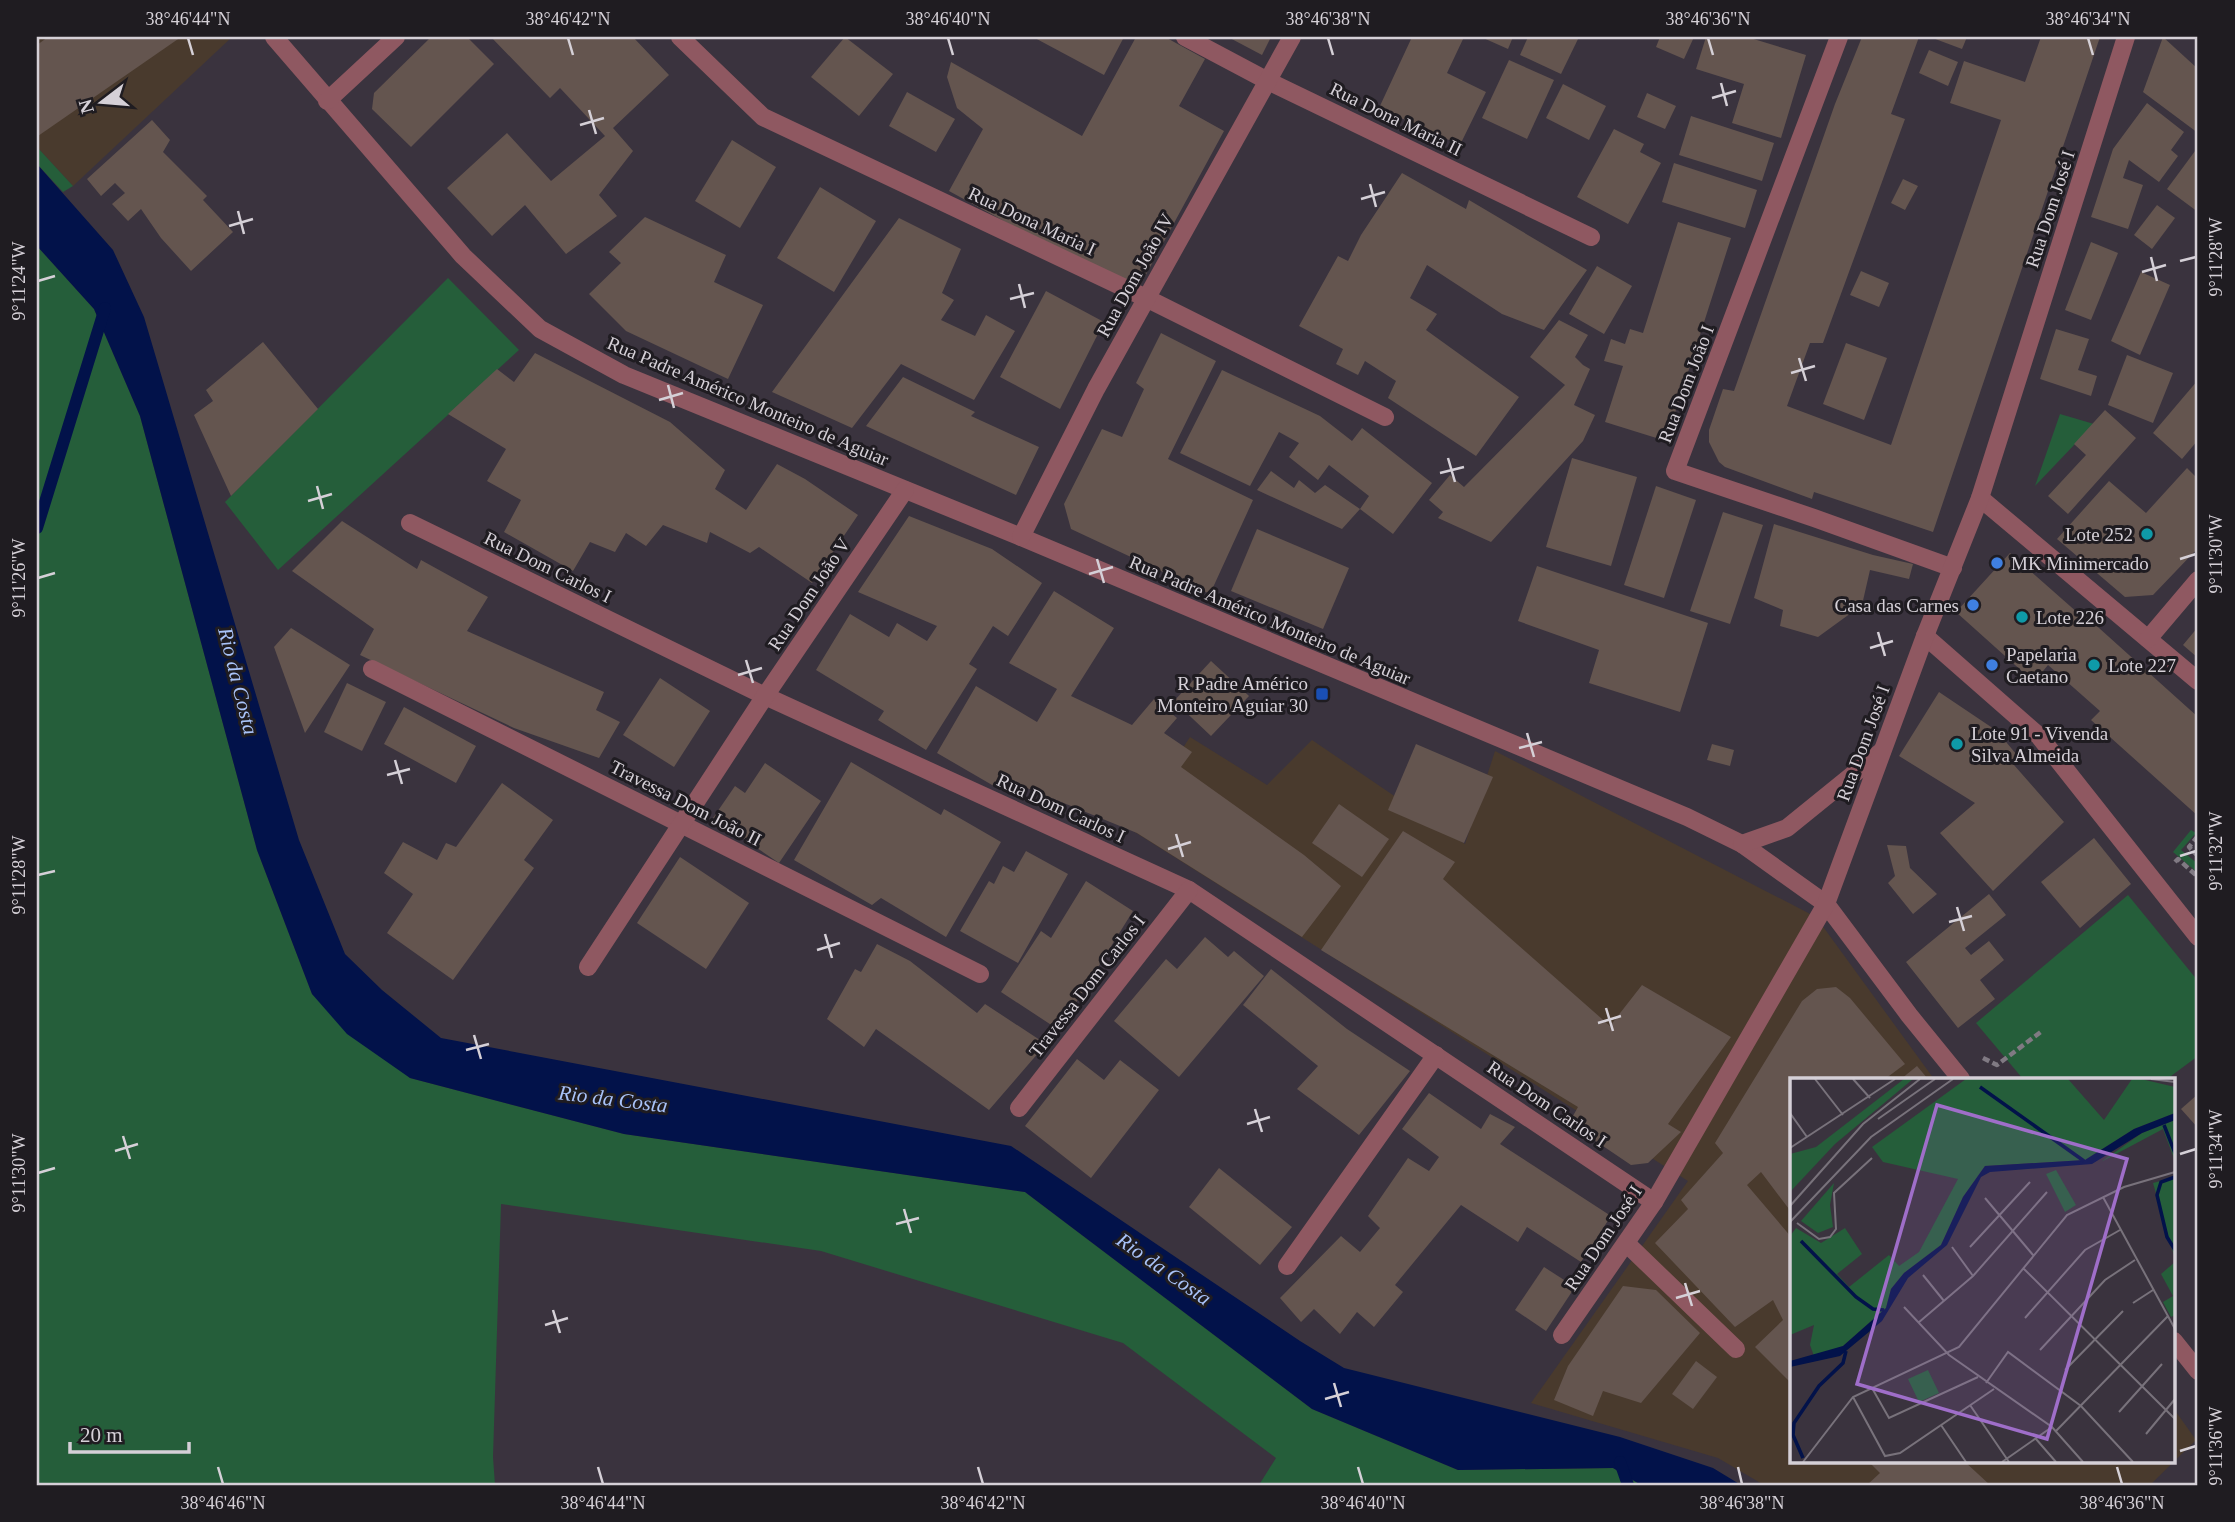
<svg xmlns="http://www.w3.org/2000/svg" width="2235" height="1522" font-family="'Times New Roman',serif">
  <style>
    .industrial { fill: #493a2d }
    .green { fill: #255e3a }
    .water { fill: #02124a }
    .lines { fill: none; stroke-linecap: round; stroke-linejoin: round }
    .stream { stroke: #02124a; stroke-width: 12 }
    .building { fill: #64554f }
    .path { stroke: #807a83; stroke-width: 4.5; stroke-dasharray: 7 3.5; stroke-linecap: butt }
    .minor { stroke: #8f5861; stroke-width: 18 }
    .ticks { fill: none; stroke: #d5d0d7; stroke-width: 2.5 }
    .culture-dot { fill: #0f9aa8; stroke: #1f1c21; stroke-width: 2.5 }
    .shop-dot { fill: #3f7fe0; stroke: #1f1c21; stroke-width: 2.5 }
    .transit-dot { fill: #1a4fb4; stroke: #1f1c21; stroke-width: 2.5 }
    .labels { text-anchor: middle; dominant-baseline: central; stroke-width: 6; stroke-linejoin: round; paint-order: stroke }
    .street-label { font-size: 19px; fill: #d5d0d7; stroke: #1f1c21 }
    .poi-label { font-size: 19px; fill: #d5d0d7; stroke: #1f1c21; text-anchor: start }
    .water-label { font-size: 21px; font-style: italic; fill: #a9c3f9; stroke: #1f1c21 }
    .inset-river { fill: none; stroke: #02124a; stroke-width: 3.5 }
    .inset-road { fill: none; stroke: #78727b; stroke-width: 2 }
    .view { fill: #9f6ec9; fill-opacity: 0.15; stroke: #9f6ec9; stroke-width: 3.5 }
    .inset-edge { fill: none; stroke: #d5d0d7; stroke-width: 3.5 }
    .neatline { fill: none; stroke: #d5d0d7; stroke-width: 2.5 }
    .ticks-label { font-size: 18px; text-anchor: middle; fill: #d5d0d7 }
  </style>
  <rect width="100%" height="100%" fill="#3a333e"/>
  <!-- industrial -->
  <g class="industrial">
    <polygon points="37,37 232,37 73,186 37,147"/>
    <polygon points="1190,737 1267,785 1312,740 1465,844 1495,751 1816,917 1934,1079 1792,1079 1792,1461 2174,1461 2174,1409 2196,1440 2150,1485 1764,1485 1718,1458 1531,1403 1688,1181 1130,829"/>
  </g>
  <!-- green -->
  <g class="green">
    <polygon points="37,147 73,186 63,192 37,164"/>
    <polygon points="37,246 94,309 140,416 257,850 312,994 410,1078 624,1134 1025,1192 1312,1409 1458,1470 1613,1468 1641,1485 1259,1485 1276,1458 1123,1343 821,1251 501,1204 493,1457 495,1485 37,1485"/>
    <polygon points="448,278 519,350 278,570 225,502"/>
    <polygon points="2060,414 2094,424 2035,486"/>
    <polygon points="2191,830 2196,833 2181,850 2198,864 2198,873 2173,852"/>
    <polygon points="2128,895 2198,981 2198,1056 2167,1079 2023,1079 1976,1023"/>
  </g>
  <!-- water -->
  <polygon class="water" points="37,164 113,250 144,317 299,840 345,954 382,990 441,1038 1011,1146 1300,1341 1344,1368 1620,1437 1713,1468 1741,1485 1641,1485 1613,1468 1458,1470 1312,1409 1025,1192 624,1134 410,1078 347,1034 312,994 257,850 140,416 94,309 37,246"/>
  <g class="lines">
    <!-- stream -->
    <g class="stream">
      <polyline points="37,528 105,308"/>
      <polyline points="1620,1462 1628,1485"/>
    </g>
  </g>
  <!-- building -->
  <g class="building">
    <polygon points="48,37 181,37 38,136 37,45"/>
    <polygon points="431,37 467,37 494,64 411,147 372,109 374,93"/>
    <polygon points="491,37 633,37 669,75 613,128 633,151 599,195 617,216 566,254 525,205 492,236 447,188 507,133 551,181 605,136 560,88 550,98"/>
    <polygon points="845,37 893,74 859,116 811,77"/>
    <polygon points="1033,37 1124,37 1104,75"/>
    <polygon points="1136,37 1165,37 1205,59 1179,106 1224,131 1136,293 949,191 983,129 957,108 947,77 951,62 1082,136"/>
    <polygon points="1228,37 1271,37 1262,55"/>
    <polygon points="1412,37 1464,37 1447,73 1486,92 1460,145 1379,108"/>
    <polygon points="1481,37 1513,37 1508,49"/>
    <polygon points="1528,37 1579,37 1561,74 1520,55"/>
    <polygon points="1660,37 1694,37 1684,59 1656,47"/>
    <polygon points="1706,37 1747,37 1806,55 1781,138 1732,123 1744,84 1696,69"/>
    <polygon points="1862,37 1919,37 1891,114 1905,119 1823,343 1810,343 1787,406 1891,445 2001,120 1950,103 1964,61 2025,82 2041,37 2100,37 1933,532 1814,492 1812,499 1725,467 1719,462 1709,442 1709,430 1723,389 1734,391 1835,104"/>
    <polygon points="1930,37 1967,37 1962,49"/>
    <polygon points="2163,37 2198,69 2198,133 2143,92"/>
    <polygon points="1929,50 1958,62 1948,86 1919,73"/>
    <polygon points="1509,60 1554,80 1527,139 1482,118"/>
    <polygon points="1563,84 1606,106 1589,140 1546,118"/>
    <polygon points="907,92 955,119 936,152 889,126"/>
    <polygon points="1647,93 1676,106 1665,129 1637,117"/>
    <polygon points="2147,103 2184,132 2171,150 2178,156 2159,182 2129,160 2123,178 2143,185 2128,229 2091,217 2113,149"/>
    <polygon points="1691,116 1774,143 1762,181 1679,155"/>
    <polygon points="152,120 170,140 163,152 207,196 203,200 233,232 191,271 161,238 141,209 128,221 112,204 125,193 115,183 101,196 87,179"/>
    <polygon points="1614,129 1644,144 1640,152 1661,163 1628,224 1577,197"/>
    <polygon points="732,140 776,167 740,228 695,201"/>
    <polygon points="2198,147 2198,212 2167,189"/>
    <polygon points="1674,163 1757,190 1745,228 1662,202"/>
    <polygon points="1402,173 1466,209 1469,200 1587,270 1544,330 1502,314 1427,265 1410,298 1437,314 1426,330 1519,397 1476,456 1388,398 1396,381 1365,361 1358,375 1336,364 1343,349 1299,326 1338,256 1348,261 1361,235"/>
    <polygon points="1903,179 1918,186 1905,210 1891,203"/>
    <polygon points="820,187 876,221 834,292 777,258"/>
    <polygon points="2157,205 2175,218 2152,249 2134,235"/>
    <polygon points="645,217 726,255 714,282 763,305 728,379 626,331 589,294 621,263 609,252"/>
    <polygon points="899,218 961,249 942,293 954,300 941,320 975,336 986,315 1015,331 974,400 901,364 852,428 772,392"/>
    <polygon points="1678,222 1731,238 1666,441 1605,422 1623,366 1604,361 1611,339 1625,344 1630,329 1643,333"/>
    <polygon points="2091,242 2118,253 2091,320 2065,310"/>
    <polygon points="1597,266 1632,286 1604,334 1569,314"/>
    <polygon points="1861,271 1889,283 1879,307 1850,295"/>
    <polygon points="2141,272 2170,285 2140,355 2111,341"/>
    <polygon points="1046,291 1104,322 1060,409 1000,377"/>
    <polygon points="1559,320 1588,335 1575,357 1583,365 1590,369 1574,405 1595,415 1583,441 1491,542 1438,518 1443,512 1429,500 1450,475 1464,487 1565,385 1530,357"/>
    <polygon points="2056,329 2089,339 2078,370 2097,376 2091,396 2040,379"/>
    <polygon points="1161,333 1216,361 1168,459 1253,500 1210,594 1071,529 1064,504 1102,429 1122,437 1144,389 1136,383"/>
    <polygon points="263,342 318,409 231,496 194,415 213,401 206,390"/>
    <polygon points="1846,343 1887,358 1864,420 1823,404"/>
    <polygon points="535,353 670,422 725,470 715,489 746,510 777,464 805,479 858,515 812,583 759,547 750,553 710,532 707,543 663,525 646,546 626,533 615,552 590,542 573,571 504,532 521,500 487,481 506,449 448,414 497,369 514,382"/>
    <polygon points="2127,355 2173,373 2153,423 2108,405"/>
    <polygon points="1222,370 1320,416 1352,441 1362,428 1432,483 1393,534 1360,509 1369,496 1329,465 1318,480 1289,457 1299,443 1279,432 1250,486 1180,453"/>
    <polygon points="903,377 975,412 971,416 1039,447 1016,495 866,426"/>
    <polygon points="2198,380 2198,440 2182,459 2153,433"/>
    <polygon points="2105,410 2136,438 2068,514 2048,496 2086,455 2074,444"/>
    <polygon points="1572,458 1637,477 1611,566 1546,547"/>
    <polygon points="2187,468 2198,479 2198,548 2153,595 2125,597 2057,539 2109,481 2146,513"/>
    <polygon points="1271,471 1294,488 1299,480 1315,493 1325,485 1360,509 1342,529 1257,490"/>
    <polygon points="1656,486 1696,500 1664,598 1624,585"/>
    <polygon points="1723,512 1763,525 1730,624 1690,611"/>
    <polygon points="909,516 992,549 1042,583 1008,636 993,626 969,664 977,669 926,750 878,720 884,711 816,670 850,614 889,637 897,623 927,641 937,626 858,592"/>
    <polygon points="342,521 417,569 421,560 488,597 467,631 604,692 596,710 620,722 599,758 514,728 360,655 374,629 292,571"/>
    <polygon points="1774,524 1873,555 1913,564 1909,579 1870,570 1862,605 1818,637 1780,626 1783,610 1754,598"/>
    <polygon points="1257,529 1349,568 1323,629 1231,591"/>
    <polygon points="2010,553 2087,621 2089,619 2198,717 2198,816 2091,720 2100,711 2048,665 2034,682 1956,612"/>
    <polygon points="1537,566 1708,623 1680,712 1589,683 1599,650 1518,621"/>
    <polygon points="1054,591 1114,628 1071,696 1132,725 1154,699 1177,718 1164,733 1192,752 1181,767 1304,855 1341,886 1302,937 1137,833 1005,779 999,789 937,753 976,686 1037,722 1057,689 1009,663"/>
    <polygon points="2198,627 2198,658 2183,645"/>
    <polygon points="291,628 350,665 305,733 274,647"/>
    <polygon points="1211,661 1249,696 1211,736 1174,701"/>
    <polygon points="660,678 710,711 674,767 623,735"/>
    <polygon points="347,683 386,702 362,751 324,732"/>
    <polygon points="1939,692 1997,731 2021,760 2014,765 2064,822 1993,891 1940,833 1975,803 1899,756"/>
    <polygon points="404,707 476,746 456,783 384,744"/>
    <polygon points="1416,744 1493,777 1464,843 1388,810"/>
    <polygon points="1712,744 1734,750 1730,766 1707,760"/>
    <polygon points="851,762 941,815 944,809 1001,842 946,937 881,898 872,905 794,860"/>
    <polygon points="765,763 821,801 779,863 713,818 735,786 745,793"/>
    <polygon points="502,783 553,820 524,860 534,868 453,980 387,933 413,894 384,873 403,842 437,860 446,843 456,847"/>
    <polygon points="1339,804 1389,839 1362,877 1312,843"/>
    <polygon points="1403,831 1455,862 1443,879 1610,1026 1642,985 1731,1037 1668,1124 1681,1132 1648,1163 1631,1165 1569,1123 1578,1107 1321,950"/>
    <polygon points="2094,838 2131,884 2080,928 2041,882"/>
    <polygon points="1887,845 1906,846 1910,868 1937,894 1913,914 1888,883 1895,876"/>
    <polygon points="1026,851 1068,874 1018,963 960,931 989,881 994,884 1003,866 1014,872"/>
    <polygon points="680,857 749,903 706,969 637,923"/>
    <polygon points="1086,881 1133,911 1059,1030 1001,992 1041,931 1051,938"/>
    <polygon points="1989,894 2006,915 1965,948 1971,955 1989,941 2004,960 1980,980 1995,999 1958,1028 1906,962"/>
    <polygon points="1205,937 1228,957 1234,951 1264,976 1179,1077 1114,1021 1166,959 1177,969"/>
    <polygon points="877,944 910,961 977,1013 985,1004 1046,1044 989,1110 876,1029 864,1047 827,1019 855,969 861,972"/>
    <polygon points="1271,969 1347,1029 1410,1071 1359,1135 1297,1089 1318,1066 1243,1005"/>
    <polygon points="1836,987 1850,998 1905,1064 1885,1079 1792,1079 1792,1213 1761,1172 1747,1185 1792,1238 1792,1384 1755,1347 1783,1320 1773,1300 1735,1327 1655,1243 1688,1209 1681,1200 1723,1153 1715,1143 1802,1001 1817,989"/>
    <polygon points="1077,1059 1104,1080 1120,1060 1159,1090 1091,1178 1025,1126"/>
    <polygon points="1917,1066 1928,1079 1901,1079"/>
    <polygon points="1429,1093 1481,1129 1490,1114 1515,1127 1500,1144 1611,1216 1581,1262 1527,1227 1518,1242 1461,1205 1395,1285 1403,1292 1374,1327 1357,1312 1340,1334 1314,1309 1301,1322 1280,1298 1341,1236 1360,1252 1380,1228 1368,1216 1408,1158 1429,1171 1439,1157 1402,1129"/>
    <polygon points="2198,1094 2198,1128 2181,1109"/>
    <polygon points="1219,1168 1292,1227 1260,1265 1189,1207"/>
    <polygon points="1544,1267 1575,1287 1546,1331 1515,1310"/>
    <polygon points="1623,1286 1656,1290 1700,1333 1641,1403 1603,1391 1593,1416 1554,1400 1568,1366"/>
    <polygon points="1696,1361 1717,1377 1693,1409 1672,1394"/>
    <polygon points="1868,1461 1964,1461 1990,1485 1867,1485 1880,1473"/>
  </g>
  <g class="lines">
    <!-- path -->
    <g class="path">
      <polyline points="2198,836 2189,847 2198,856"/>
      <polyline points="2175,862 2178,859 2198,877"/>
      <polyline points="1983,1058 1997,1065 2042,1031"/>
    </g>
    <!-- minor -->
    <g class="minor">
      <polyline points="274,37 463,256 540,329 624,375 1021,537 1687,817 1742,844 1826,904 1909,1015 1961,1079"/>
      <polyline points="680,37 763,117 1146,298 1385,417"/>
      <polyline points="1185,37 1268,81 1591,237"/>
      <polyline points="1839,37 1675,471 1814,518 1953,568"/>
      <polyline points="327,101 396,37"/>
      <polyline points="1980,498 2198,681"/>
      <polyline points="410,523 765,696 1189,890 1654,1202"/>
      <polyline points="1021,537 1096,389 1292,37"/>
      <polyline points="1925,636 2039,736 2198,937"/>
      <polyline points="2148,639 2198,580"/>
      <polyline points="372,669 980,974"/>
      <polyline points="1742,844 1787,828 1882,751"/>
      <polyline points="588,967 765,696 905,490"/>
      <polyline points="1019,1108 1189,890"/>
      <polyline points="1627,1244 1736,1349"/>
      <polyline points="1287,1266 1436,1055"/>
      <polyline points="1562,1335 1654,1202 1826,904 1925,636 1980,498 2126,37"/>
      <polyline points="2174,1341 2198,1371"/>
    </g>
  </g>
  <!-- ticks -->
  <path class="ticks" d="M188,38L193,55M568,38L573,55M948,38L953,55M1328,38L1333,55M1708,38L1713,55M2088,38L2093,55M1721,83L1727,106M1712,98L1736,91M589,110L596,134M580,125L604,118M1370,184L1376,207M1361,199L1385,192M238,211L244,234M229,226L253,219M2151,257L2157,281M2180,261L2196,257M2142,272L2166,265M38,281L55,276M1019,284L1025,308M1010,299L1034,293M1799,358L1806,381M1791,373L1815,366M668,385L674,408M659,400L683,393M1448,458L1455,482M1440,473L1464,467M317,486L323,509M308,501L332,494M1097,559L1104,583M2180,559L2196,554M1089,574L1113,567M38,578L55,573M1878,632L1885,656M1870,648L1893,641M746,660L753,683M738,675L762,668M1527,733L1534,757M1519,748L1542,742M395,760L402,784M387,775L410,769M1176,834L1183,857M1168,849L1191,842M2180,856L2196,851M38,875L55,871M1957,907L1964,931M1949,922L1972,916M825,934L832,958M817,950L840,943M1606,1008L1613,1031M1598,1023L1621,1016M474,1035L481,1059M466,1050L489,1044M1255,1109L1262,1132M1247,1124L1270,1117M123,1136L130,1159M115,1151L138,1144M2180,1154L2196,1149M38,1173L55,1168M904,1209L911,1233M896,1224L919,1218M1685,1283L1692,1306M1676,1298L1700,1291M553,1310L560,1333M545,1325L568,1318M1334,1383L1341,1407M1325,1399L1349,1392M2180,1451L2196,1446M218,1467L223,1484M598,1467L603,1484M978,1467L983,1484M1358,1467L1363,1484M1738,1467L1742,1484M2117,1467L2122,1484"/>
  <!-- markers -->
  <g class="culture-dot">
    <circle cx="2147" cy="534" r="7"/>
    <circle cx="2022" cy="617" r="7"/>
    <circle cx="2094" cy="665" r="7"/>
    <circle cx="1957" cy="744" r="7"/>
  </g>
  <g class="shop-dot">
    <circle cx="1997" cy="563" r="7"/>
    <circle cx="1973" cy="605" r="7"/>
    <circle cx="1992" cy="665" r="7"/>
  </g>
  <rect class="transit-dot" x="1315" y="687" width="14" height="14" rx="3.5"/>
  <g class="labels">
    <!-- street labels -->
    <g class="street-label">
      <text transform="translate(1396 119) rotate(26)">Rua Dona Maria II</text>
      <text transform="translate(2050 209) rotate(-72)">Rua Dom José I</text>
      <text transform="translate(1032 221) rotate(25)">Rua Dona Maria I</text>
      <text transform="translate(1135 275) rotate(-61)">Rua Dom João IV</text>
      <text transform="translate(1686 384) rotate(-69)">Rua Dom João I</text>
      <text transform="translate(748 401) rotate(23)">Rua Padre Américo Monteiro de Aguiar</text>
      <text transform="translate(548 567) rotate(26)">Rua Dom Carlos I</text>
      <text transform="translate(809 594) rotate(-56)">Rua Dom João V</text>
      <text transform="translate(1270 620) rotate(23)">Rua Padre Américo Monteiro de Aguiar</text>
      <text transform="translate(1863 743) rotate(-70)">Rua Dom José I</text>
      <text transform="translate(686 803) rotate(27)">Travessa Dom João II</text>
      <text transform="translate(1061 808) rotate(25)">Rua Dom Carlos I</text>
      <text transform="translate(1087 986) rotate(-52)">Travessa Dom Carlos I</text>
      <text transform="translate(1547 1104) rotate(34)">Rua Dom Carlos I</text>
      <text transform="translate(1603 1238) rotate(-56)">Rua Dom José I</text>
    </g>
    <!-- poi labels -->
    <g class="poi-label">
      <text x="2133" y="534" text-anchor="end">Lote 252</text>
      <text x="2011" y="563">MK Minimercado</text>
      <text x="1959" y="605" text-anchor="end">Casa das Carnes</text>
      <text x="2036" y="617">Lote 226</text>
      <text x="2006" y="654">Papelaria<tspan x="2006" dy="22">Caetano</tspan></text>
      <text x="2108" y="665">Lote 227</text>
      <text x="1308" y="683" text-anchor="end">R Padre Américo<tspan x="1308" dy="22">Monteiro Aguiar 30</tspan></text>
      <text x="1971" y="733">Lote 91 - Vivenda<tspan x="1971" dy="22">Silva Almeida</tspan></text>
    </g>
    <!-- water labels -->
    <g class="water-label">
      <text transform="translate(238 681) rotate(76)">Rio da Costa</text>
      <text transform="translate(613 1099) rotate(7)">Rio da Costa</text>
      <text transform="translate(1164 1269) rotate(35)">Rio da Costa</text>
    </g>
  </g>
  <!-- overview -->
  <g transform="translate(1790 1078)">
    <rect width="385" height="385" fill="#3a333e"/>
    <path d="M114,1H123L45,66L0,114V76L26,69ZM176,1H278L314,42L342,1H351L385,9V35L344,51L295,82L195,88L173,119L151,167L114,195L101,211L96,230L53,268L24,278L20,267L24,247L0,257V158L6,150L31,165L55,150L72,176L47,196L59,209L99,177L109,188L129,174L168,101L93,84L82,69ZM385,42V83L373,51L311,84L352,55ZM266,92L286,127L275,134L256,96ZM385,99V181L363,105ZM44,105L40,127L43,149L28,155L11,143ZM385,184V237L381,239L373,224L383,218L371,196ZM138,292L149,315L129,324L118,301Z" fill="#255e3a"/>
    <path d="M385,35V42L352,55L302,86L200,94L191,99L157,167L118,200L92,243L50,278L0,289V283L53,268L96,230L101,211L114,195L151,167L173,119L195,88L295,82L344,51Z" fill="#02124a"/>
    <path class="inset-river" d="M190,9L294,83M374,47L385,75M385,99L371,104L367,117L377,159L385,172M11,163L66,219L83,231L94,232M13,380L3,357L4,345L29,308L53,285L56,273"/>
    <path class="inset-road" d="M25,1L53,37M63,1L80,20M361,1L385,4M0,35L17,59M88,41L145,1M0,70L105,1M313,119L385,251M195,120L243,177M0,128L73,46L130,1M0,144L81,59L163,1M7,145L29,161L40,159L46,151L44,115L82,80M162,169L183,198M180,169L240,104M233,190L385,341M133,197L154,223M343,225L363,212M114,229L159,277L262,349L293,384M235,240L295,172L330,152M128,245L183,198L257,114M250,272L315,202L345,182M275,292L333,233M196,305L218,274L291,328L343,384M82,310L99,340L188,299M63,319L95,378L110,375L204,311M180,327L219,384M329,334L372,286M151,347L176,384M265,354L378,238M356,356L385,321M246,361L266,384M13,384L63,319L169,269L277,137L334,109L385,94M212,384L262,349"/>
    <path class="view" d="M147,27L337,81L257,361L67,306Z"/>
    <rect width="385" height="385" class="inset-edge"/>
  </g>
  <!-- border -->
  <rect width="2235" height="1522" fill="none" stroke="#1f1c21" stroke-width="77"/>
  <!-- north arrow -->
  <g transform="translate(102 102) rotate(254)" stroke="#1f1c21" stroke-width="5" paint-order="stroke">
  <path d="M0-5L12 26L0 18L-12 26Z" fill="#d5d0d7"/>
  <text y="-10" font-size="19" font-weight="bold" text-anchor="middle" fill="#d5d0d7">N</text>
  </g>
  <!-- scale -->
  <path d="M70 1442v10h119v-10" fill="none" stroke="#d5d0d7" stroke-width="3.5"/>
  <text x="80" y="1442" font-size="21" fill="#d5d0d7" stroke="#1f1c21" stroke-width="5" paint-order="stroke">20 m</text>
  <rect x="38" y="38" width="2158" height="1446" class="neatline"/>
  <g class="ticks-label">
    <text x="188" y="25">38°46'44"N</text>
    <text x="568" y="25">38°46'42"N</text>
    <text x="948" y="25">38°46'40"N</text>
    <text x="1328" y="25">38°46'38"N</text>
    <text x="1708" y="25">38°46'36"N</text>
    <text x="2088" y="25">38°46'34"N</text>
    <text transform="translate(2216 257) rotate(-90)" y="6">9°11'28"W</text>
    <text transform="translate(19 281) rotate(-90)" y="6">9°11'24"W</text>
    <text transform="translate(2216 554) rotate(-90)" y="6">9°11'30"W</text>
    <text transform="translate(19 578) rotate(-90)" y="6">9°11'26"W</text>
    <text transform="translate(2216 851) rotate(-90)" y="6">9°11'32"W</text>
    <text transform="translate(19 875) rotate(-90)" y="6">9°11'28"W</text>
    <text transform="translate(2216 1149) rotate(-90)" y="6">9°11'34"W</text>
    <text transform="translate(19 1173) rotate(-90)" y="6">9°11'30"W</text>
    <text transform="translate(2216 1446) rotate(-90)" y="6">9°11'36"W</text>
    <text x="223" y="1509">38°46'46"N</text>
    <text x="603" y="1509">38°46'44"N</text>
    <text x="983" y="1509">38°46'42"N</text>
    <text x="1363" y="1509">38°46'40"N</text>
    <text x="1742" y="1509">38°46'38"N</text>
    <text x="2122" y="1509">38°46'36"N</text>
  </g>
</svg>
